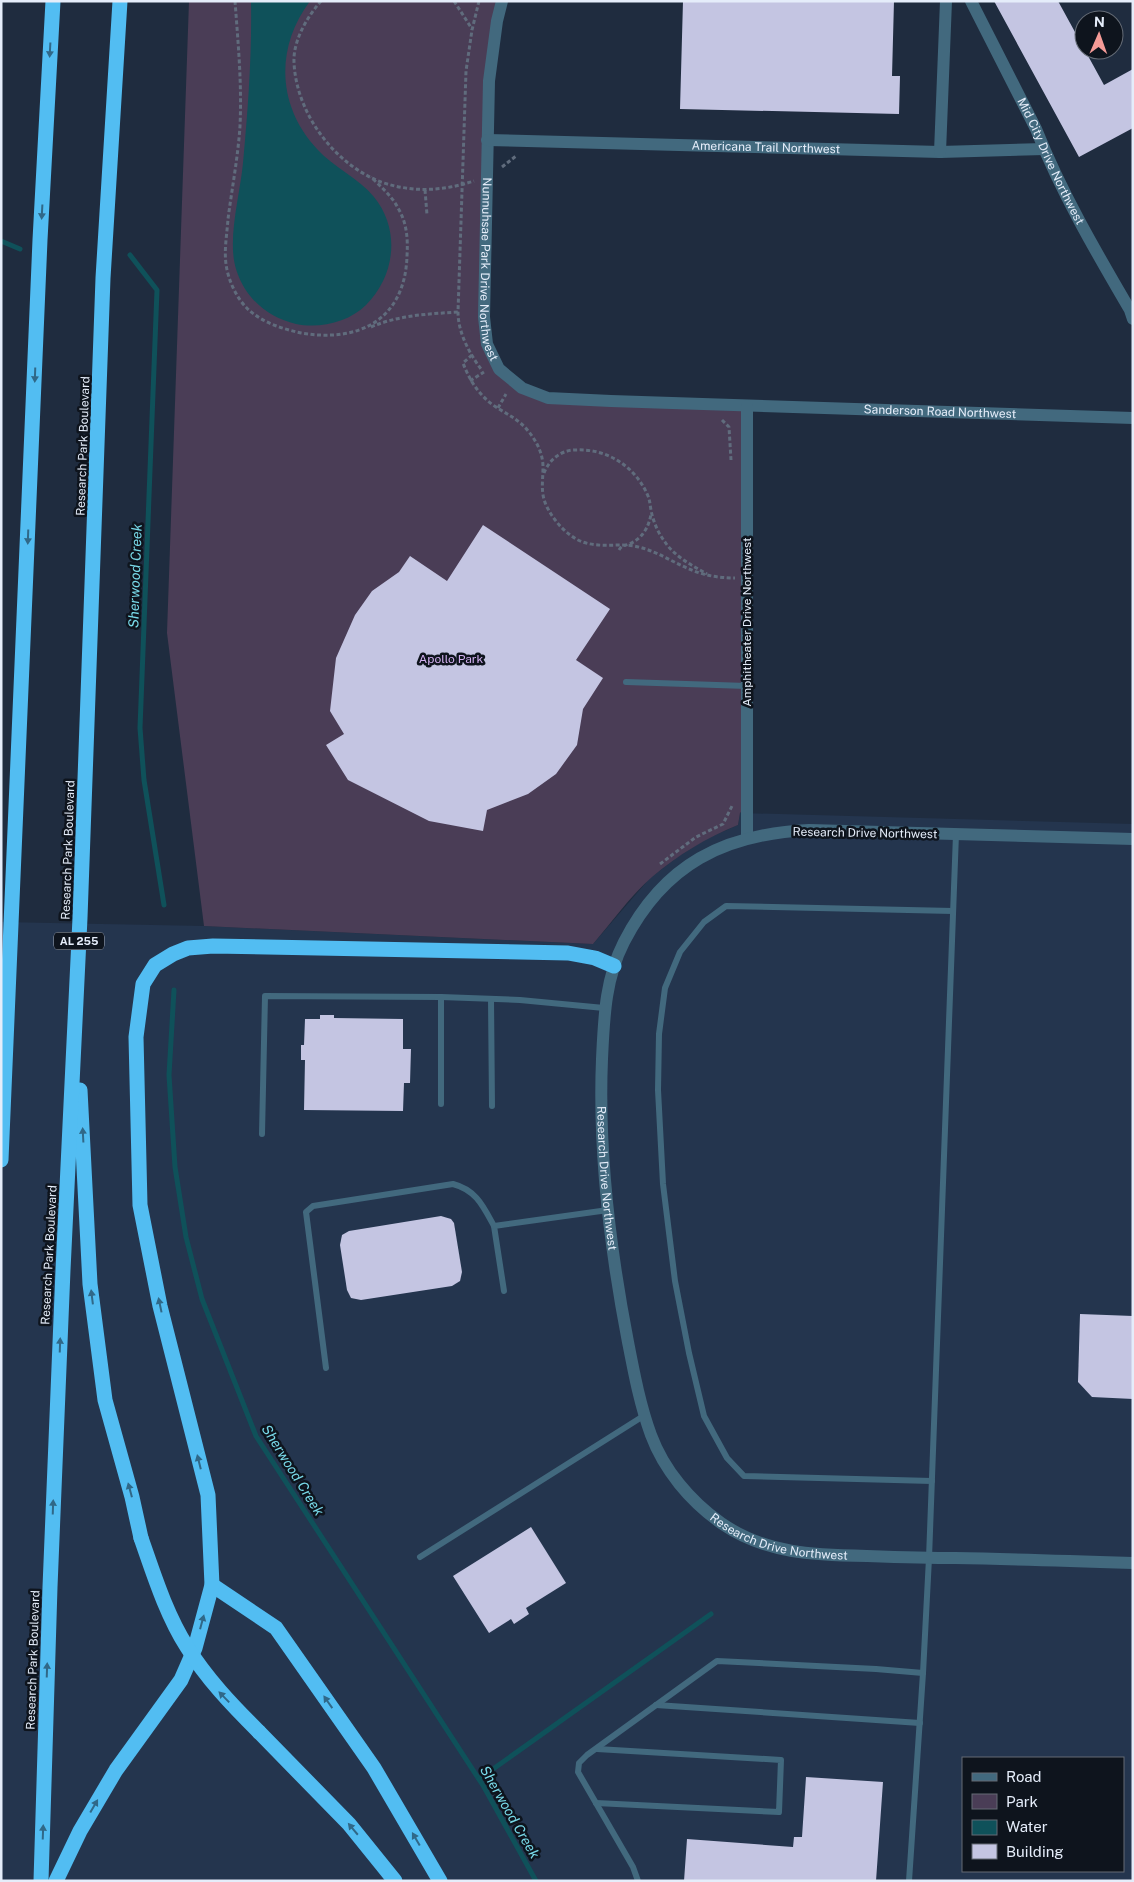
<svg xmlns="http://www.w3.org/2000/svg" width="1134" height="1882" font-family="'Public Sans',sans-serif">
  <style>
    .built { fill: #24354e; fill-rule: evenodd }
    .green { fill: #4a3d56 }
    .water { fill: #0f515a }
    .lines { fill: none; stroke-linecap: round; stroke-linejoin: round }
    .stream { stroke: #0f515a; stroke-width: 5 }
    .building { fill: #c4c5e2 }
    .path { stroke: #606c7d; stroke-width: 3; stroke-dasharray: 4 2.5; stroke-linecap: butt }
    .lane { stroke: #42697e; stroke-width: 6 }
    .street { stroke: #42697e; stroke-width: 12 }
    .highway { stroke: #52bdf2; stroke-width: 15 }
    .highway-bridge { stroke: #52bdf2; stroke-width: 15 }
    .oneway { fill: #306888 }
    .labels { text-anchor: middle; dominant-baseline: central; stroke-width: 5; stroke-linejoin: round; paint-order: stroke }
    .shield { fill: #0e141d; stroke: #a4acb8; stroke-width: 1 }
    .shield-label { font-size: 11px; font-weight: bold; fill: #e5edfa }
    .street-label { font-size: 12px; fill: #e5edfa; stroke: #0e141d }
    .park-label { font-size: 12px; fill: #d2b0ef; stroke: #0e141d }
    .water-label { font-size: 14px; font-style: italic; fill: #78d9e8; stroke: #0e141d }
  </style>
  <rect width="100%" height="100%" fill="#1f2c3f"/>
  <!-- built -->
  <path class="built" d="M740,813L1133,824V1881H1V922L204,926L593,944L650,878L679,856L708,838L738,825ZM963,1758H1123V1871H963Z"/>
  <!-- green -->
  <path class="green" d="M189,1H496L484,317L499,369L548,398L747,406V807L740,813L738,825C706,838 678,855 652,877C630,896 612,922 593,944L204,926L167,633Z"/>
  <!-- water -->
  <path class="water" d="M251,1H310C275,48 277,106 317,149C334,168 359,178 374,197C401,230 395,276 366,305C349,322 320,329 296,324C269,318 246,299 237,272C226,242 240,196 243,163C248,109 252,55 251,1Z"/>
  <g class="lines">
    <!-- stream -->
    <g class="stream">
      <polyline points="1,241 20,249"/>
      <polyline points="130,255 157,290 140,728 144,780 164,905"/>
      <polyline points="174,990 169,1075 175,1167 186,1237 202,1299 256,1436 484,1787 536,1881"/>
      <polyline points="479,1779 711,1614"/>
    </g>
  </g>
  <!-- building -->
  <g class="building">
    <polygon points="683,1 894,1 892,76 900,76 899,114 680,109"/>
    <polygon points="994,1 1058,1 1104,85 1133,69 1133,128 1079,157"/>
    <polygon points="483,525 610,609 576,660 603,678 583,709 577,745 556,774 528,794 487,810 483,831 429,821 348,780 326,745 344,734 330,711 336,658 355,615 372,591 399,572 410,556 447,581"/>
    <polygon points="320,1015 334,1015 334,1018 403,1019 403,1049 411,1049 410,1083 404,1083 403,1111 304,1110 305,1060 301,1060 301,1045 304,1045 305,1019 320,1019"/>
    <polygon points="441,1216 451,1219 454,1223 462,1272 460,1281 452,1286 361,1300 351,1298 347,1290 340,1245 342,1235 349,1231"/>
    <polygon points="1080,1314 1133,1316 1133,1399 1092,1397 1078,1382"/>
    <polygon points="531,1527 566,1583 526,1608 529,1614 514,1624 511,1619 489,1633 453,1576"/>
    <polygon points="806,1777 883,1782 876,1881 684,1881 687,1839 793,1847 794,1837 802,1837"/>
  </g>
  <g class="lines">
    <!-- path -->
    <g class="path">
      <path d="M235,1C238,42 242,84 240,126C238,157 232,188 228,219C227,234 224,250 226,264C228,280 237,300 250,311C264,323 283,329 301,333C360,343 405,319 407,256C408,239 407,223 398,208C392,196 381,187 371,177"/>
      <path d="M321,1C307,17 293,41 294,62C296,113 334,164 381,182C413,193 443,191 474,181"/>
      <polyline points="454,1 472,29"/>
      <path d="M479,1L472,30L466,71L458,312C458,332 469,353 481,369"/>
      <polyline points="502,167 516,156"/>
      <polyline points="425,190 427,215"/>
      <path d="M371,327C399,315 428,314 458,312"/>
      <path d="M472,355L463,363C469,379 478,394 493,405C506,414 519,419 529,432C537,442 543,454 543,467C543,482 540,493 547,507C554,521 565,533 578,540C597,549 615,543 634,546C656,550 673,563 694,571C707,576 721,578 735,578"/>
      <polyline points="470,381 484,372"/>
      <polyline points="498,408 506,394"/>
      <polyline points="722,420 729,427 731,460"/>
      <path d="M544,473C549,460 561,450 575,450C607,448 636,467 648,496C650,501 650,505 651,510C653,521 658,533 665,542C674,556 693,566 707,574"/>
      <path d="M619,550C622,545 624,546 629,544C642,539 649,527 651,514"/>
      <polyline points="660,864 696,837 723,824 732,806"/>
    </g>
    <!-- lane -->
    <g class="lane">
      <polyline points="626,682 747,686"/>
      <polyline points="441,997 441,1104"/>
      <polyline points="491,999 492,1106"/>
      <polyline points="262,1134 265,996 441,997 520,1000 604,1008"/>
      <polyline points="494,1226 504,1291"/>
      <path d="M326,1368L306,1212L313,1206L453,1184C476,1190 483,1206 494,1226L608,1210"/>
      <polyline points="932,1481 744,1476 727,1458 704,1416 689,1353 675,1281 663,1184 658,1090 659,1034 665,988 680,952 704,922 726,906 953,911"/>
      <polyline points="420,1557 645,1415"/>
      <polyline points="656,1705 920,1723"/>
      <polyline points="596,1803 779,1812 781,1760 597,1749"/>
      <polyline points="638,1881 633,1867 578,1772 579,1763 587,1755 717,1661 876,1669 923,1673"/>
      <polyline points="909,1881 923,1673 929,1558 956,834"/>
    </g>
    <!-- street -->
    <g class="street">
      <path id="s1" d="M502,1L497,21L489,81L484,317L487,344L499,369L522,388L548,398L611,401L1133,418"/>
      <path id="s2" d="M971,1L1036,129C1061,192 1096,252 1130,310L1133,319"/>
      <path id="s3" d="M487,140L940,152L1044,149"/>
      <polyline points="940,152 946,1"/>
      <polyline points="747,406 747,838"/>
      <path id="s4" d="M1133,839L809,830C724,834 664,864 624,942C605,979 604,1018 602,1059C598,1154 610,1249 628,1342C634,1373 640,1405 651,1435C664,1470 690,1501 721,1523C766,1554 814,1555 867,1556C896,1557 926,1558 955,1558C1015,1559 1074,1561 1133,1563"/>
    </g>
    <!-- highway -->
    <g class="highway">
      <polyline points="80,1090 90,1284 105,1400 132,1497 141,1538"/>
      <polyline points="1,1160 40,240 53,1"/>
      <polyline points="212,1585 276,1628 374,1768 440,1881"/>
      <polyline points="259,1732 349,1824 395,1881"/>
      <polyline points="41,1881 50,1587 63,1270 80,918 103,278 120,1"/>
      <polyline points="56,1881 80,1831 116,1770 181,1680 195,1648 212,1585 208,1495 160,1306 140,1205 136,1037 143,984 155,965 173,954 188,948 213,946 568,953 595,958 614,966"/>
    </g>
    <!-- highway-bridge -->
    <path class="highway-bridge" d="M141,1538C154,1575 166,1614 187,1647C207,1679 232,1705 259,1732"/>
  </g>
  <!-- one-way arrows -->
  <defs><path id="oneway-solid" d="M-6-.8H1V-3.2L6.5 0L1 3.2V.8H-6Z" transform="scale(1.25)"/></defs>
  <g class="oneway">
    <use href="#oneway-solid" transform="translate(50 50) rotate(93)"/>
    <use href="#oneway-solid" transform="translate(42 212) rotate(93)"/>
    <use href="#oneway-solid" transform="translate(35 375) rotate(92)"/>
    <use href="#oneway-solid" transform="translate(28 537) rotate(92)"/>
    <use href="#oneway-solid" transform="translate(83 1135) rotate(-93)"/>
    <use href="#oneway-solid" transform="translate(92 1297) rotate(-97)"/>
    <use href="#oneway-solid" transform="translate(160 1305) rotate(-102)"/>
    <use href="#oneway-solid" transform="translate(60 1345) rotate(-88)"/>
    <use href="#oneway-solid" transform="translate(199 1462) rotate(-104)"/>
    <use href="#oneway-solid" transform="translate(130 1490) rotate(-105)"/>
    <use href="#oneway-solid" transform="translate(53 1507) rotate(-88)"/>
    <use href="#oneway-solid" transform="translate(202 1622) rotate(-75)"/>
    <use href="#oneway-solid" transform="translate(47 1670) rotate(-88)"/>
    <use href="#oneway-solid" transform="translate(224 1697) rotate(-134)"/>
    <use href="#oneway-solid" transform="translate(328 1702) rotate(-125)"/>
    <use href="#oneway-solid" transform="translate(94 1806) rotate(-60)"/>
    <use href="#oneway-solid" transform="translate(353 1829) rotate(-130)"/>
    <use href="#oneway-solid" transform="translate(43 1832) rotate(-88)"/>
    <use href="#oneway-solid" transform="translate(416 1839) rotate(-120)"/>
  </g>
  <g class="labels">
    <!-- shield labels -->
    <rect class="shield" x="54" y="932.5" width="50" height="17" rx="4"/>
    <g class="shield-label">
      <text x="79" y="941">AL 255</text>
    </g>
    <!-- street labels -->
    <g class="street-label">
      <text stroke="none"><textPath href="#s3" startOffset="279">Americana Trail Northwest</textPath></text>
      <text stroke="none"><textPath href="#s2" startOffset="179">Mid City Drive Northwest</textPath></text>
      <text stroke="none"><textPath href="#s1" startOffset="270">Nunnuhsae Park Drive Northwest</textPath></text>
      <text stroke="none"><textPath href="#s1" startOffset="822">Sanderson Road Northwest</textPath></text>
      <text transform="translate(83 446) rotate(-88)">Research Park Boulevard</text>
      <text transform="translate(747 622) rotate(-90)">Amphitheater Drive Northwest</text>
      <text transform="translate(865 833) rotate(1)">Research Drive Northwest</text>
      <text transform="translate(68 850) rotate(-88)">Research Park Boulevard</text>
      <text stroke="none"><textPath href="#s4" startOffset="792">Research Drive Northwest</textPath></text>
      <text transform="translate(49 1255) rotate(-87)">Research Park Boulevard</text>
      <text stroke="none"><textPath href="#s4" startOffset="1228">Research Drive Northwest</textPath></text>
      <text transform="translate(33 1660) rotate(-88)">Research Park Boulevard</text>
    </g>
    <!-- park labels -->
    <g class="park-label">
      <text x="451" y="659">Apollo Park</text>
    </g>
    <!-- water labels -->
    <g class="water-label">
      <text transform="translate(135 576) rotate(-88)">Sherwood Creek</text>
      <text transform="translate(293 1470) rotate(58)">Sherwood Creek</text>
      <text transform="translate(510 1812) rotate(60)">Sherwood Creek</text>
    </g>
  </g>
  <!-- border -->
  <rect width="1134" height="1882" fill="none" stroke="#e5edfa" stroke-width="5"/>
  <!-- legend -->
  <rect x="962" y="1757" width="162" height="115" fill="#0e141d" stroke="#646b75"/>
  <rect x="972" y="1773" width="25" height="8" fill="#42697e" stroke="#646b75"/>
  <text x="1006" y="1782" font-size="15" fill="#e5edfa">Road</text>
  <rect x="972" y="1794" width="25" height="15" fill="#4a3d56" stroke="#646b75"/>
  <text x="1006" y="1807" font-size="15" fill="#e5edfa">Park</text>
  <rect x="972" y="1820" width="25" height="15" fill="#0f515a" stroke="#646b75"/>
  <text x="1006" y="1832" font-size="15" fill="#e5edfa">Water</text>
  <rect x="972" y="1844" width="25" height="15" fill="#c4c5e2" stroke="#646b75"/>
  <text x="1006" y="1857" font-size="15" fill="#e5edfa">Building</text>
  <!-- north arrow -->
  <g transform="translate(1099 35) rotate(2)"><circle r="24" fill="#0e141d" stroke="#646b75"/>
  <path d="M0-4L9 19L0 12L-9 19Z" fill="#f59b97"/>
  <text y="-8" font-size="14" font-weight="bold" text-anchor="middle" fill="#e5edfa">N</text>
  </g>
</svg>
